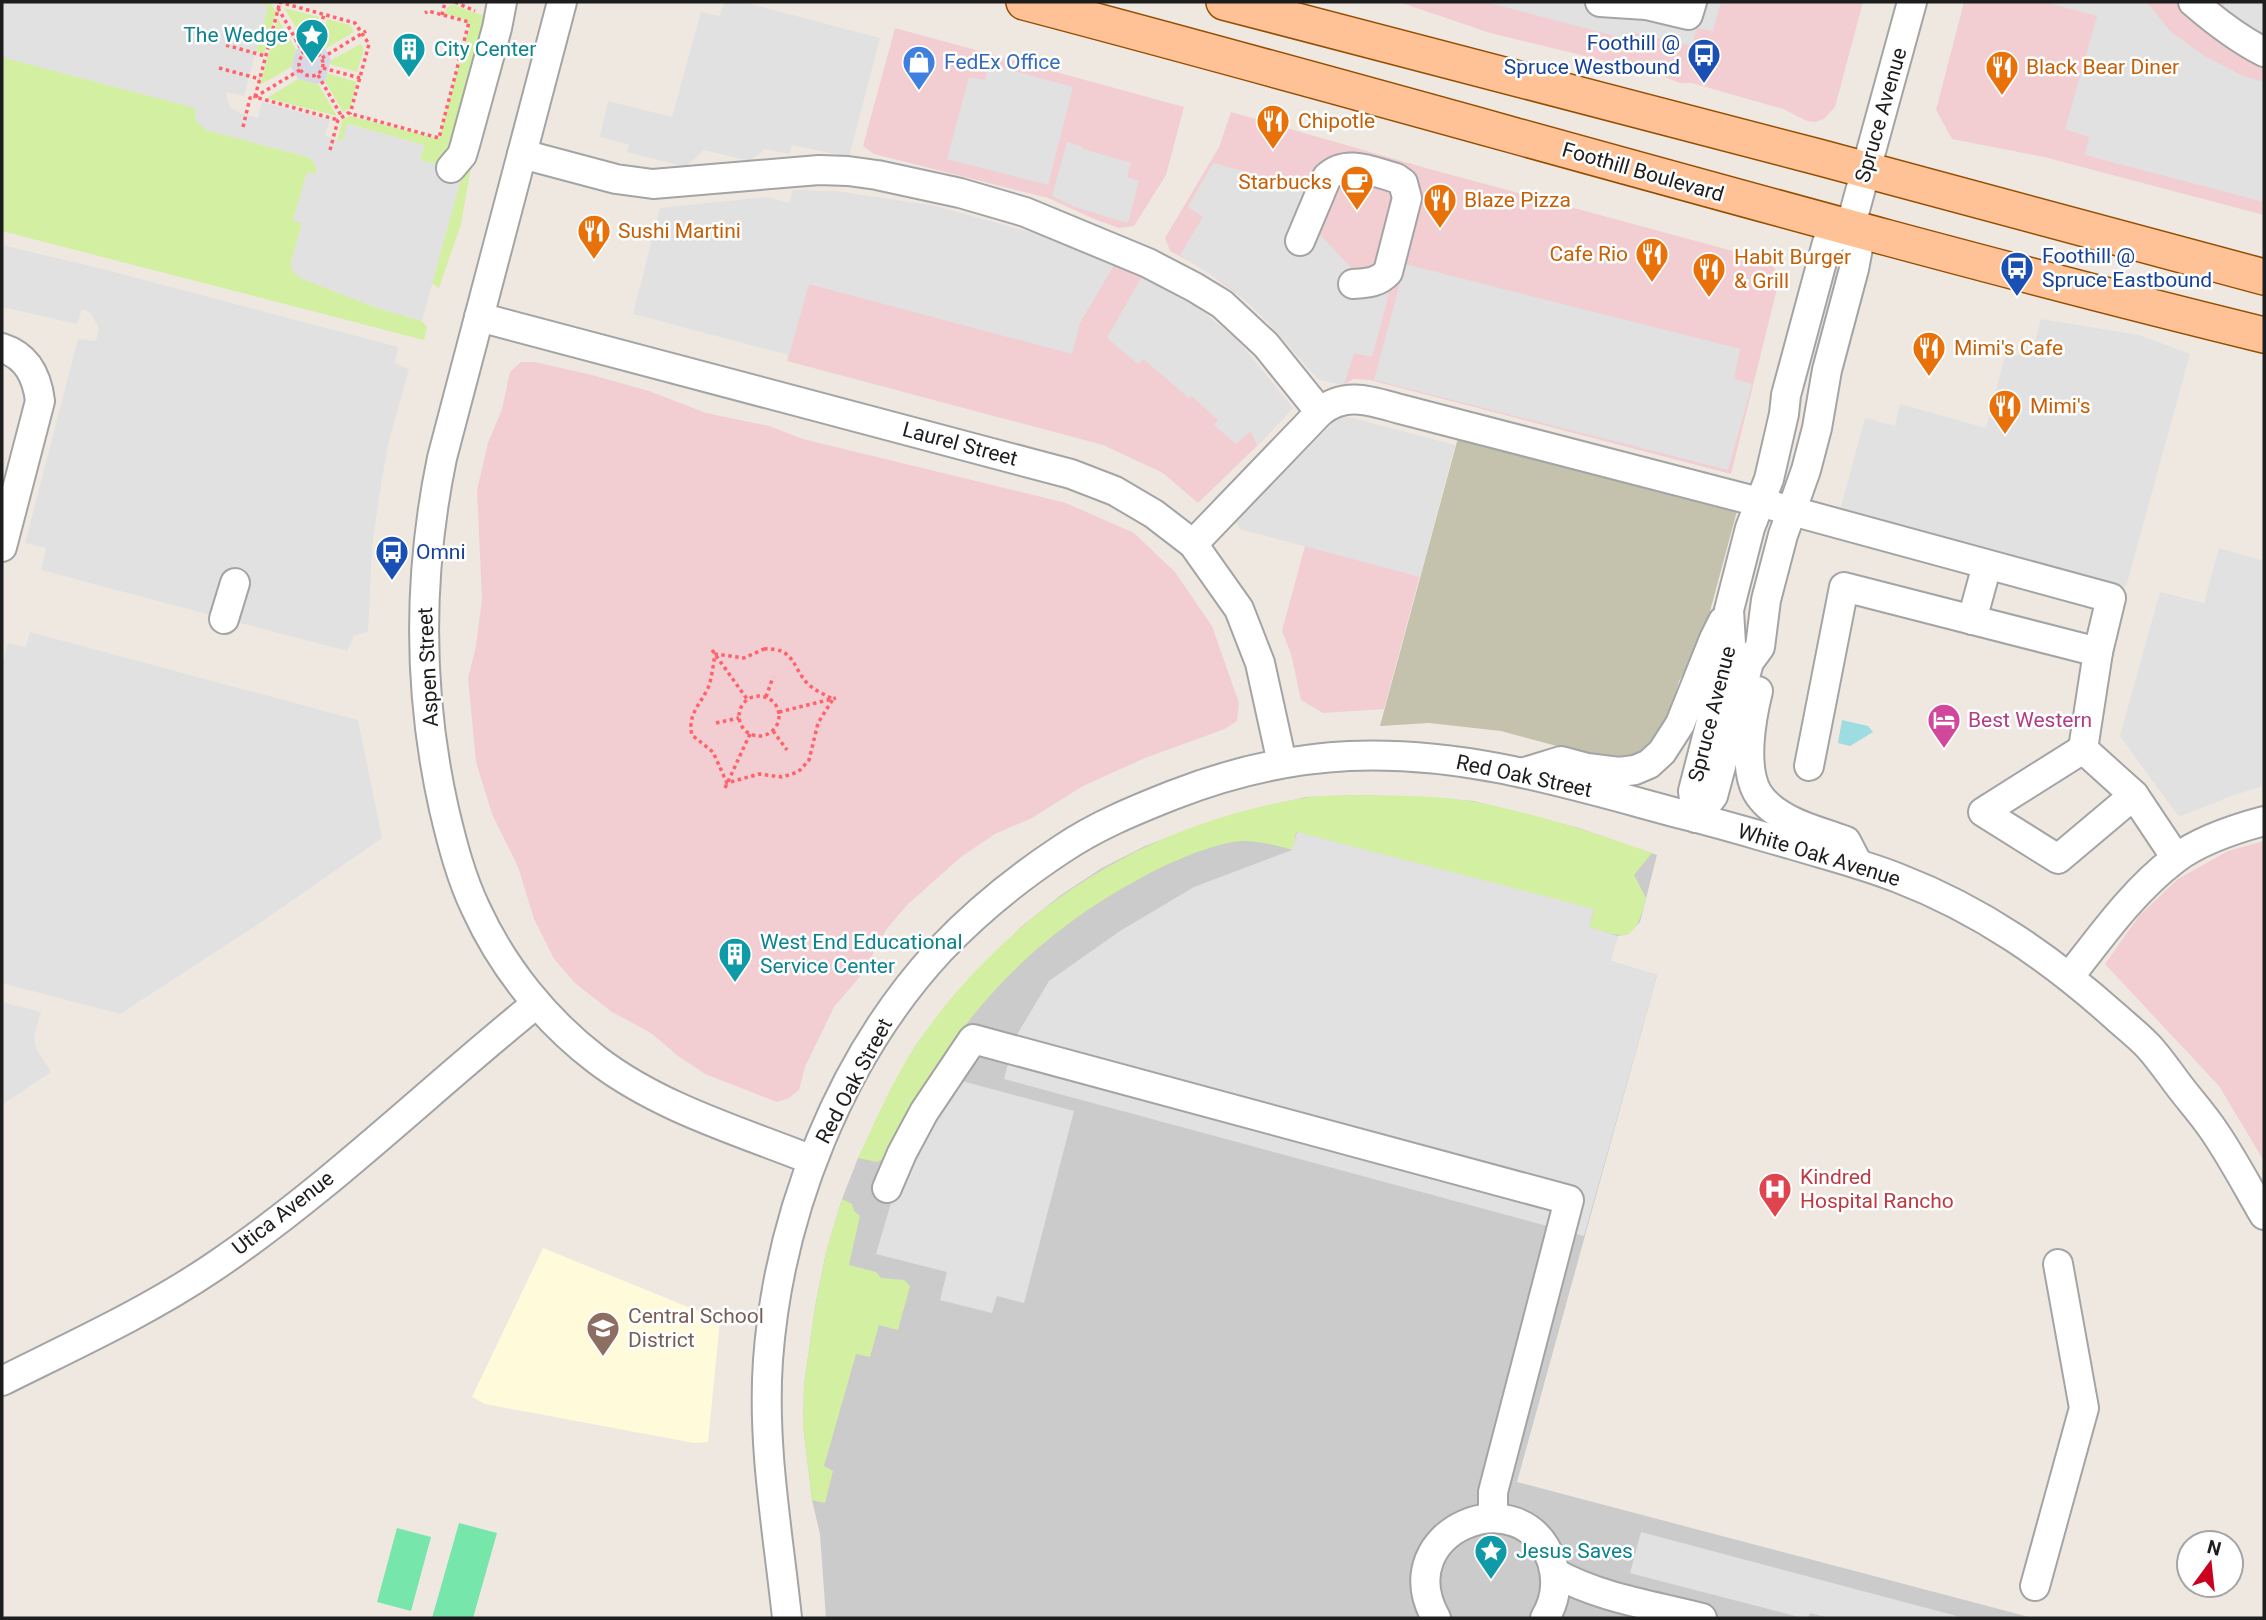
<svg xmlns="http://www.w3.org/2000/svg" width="2266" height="1620" font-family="Roboto,sans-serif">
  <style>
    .commercial { fill: #f2ced2 }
    .education { fill: #fffada }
    .religious { fill: #cbcbcb }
    .construction { fill: #c4c1ac }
    .grass { fill: #d3efa2 }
    .pitch { fill: #77e6ab }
    .parking { fill: #e1e1e1 }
    .plaza { fill: #d6d8e5 }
    .water { fill: #9ddce1 }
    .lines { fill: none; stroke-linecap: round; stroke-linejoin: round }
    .minor-casing { stroke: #a4a4a4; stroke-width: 32 }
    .major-casing { stroke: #954e00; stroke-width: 38 }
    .path { stroke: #ff626a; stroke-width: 3.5; stroke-dasharray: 3.5 3.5; stroke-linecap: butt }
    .minor { stroke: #fff; stroke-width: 28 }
    .major { stroke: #ffc296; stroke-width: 35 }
    .labels { text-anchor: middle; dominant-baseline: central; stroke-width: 5; stroke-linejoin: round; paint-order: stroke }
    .culture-label { font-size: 21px; fill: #0d838f; stroke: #fff; text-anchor: start }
    .transit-label { font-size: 21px; fill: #164399; stroke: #fff; text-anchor: start }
    .shop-label { font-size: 21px; fill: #366cbe; stroke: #fff; text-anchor: start }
    .food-label { font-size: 21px; fill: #c56008; stroke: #fff; text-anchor: start }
    .street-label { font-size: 21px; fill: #1d1d1d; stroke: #fff }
    .hotel-label { font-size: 21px; fill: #b23c85; stroke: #fff; text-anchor: start }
    .health-label { font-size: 21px; fill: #be3a42; stroke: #fff; text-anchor: start }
    .education-label { font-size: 21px; fill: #785e54; stroke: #fff; text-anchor: start }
  </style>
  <rect width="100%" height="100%" fill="#efe8e1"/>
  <!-- commercial -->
  <g class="commercial">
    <polygon points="1399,2 1863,2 1835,107 1824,119 1815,122 1807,121 1783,109 1692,83 1680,83 1651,72 1490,33"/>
    <polygon points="1964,2 2264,2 2264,215 2044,157 1952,139 1936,110"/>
    <polygon points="895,28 1184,107 1166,175 1134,226 1119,228 1094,219 1048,198 874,154 863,146"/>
    <polygon points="1231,112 1426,168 1770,261 1780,277 1731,474 1370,380 1353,379 1344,385 1318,379 1266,320 1244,299 1202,268 1170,251 1165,238 1219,147"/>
    <polygon points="793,190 843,192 1063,243 1114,265 1154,283 1200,310 1236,339 1293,408 1257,446 1198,503 1163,473 1103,445 787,361 799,314 764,304"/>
    <polygon points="521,362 535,362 592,375 649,391 706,413 769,426 803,439 1066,503 1134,533 1175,572 1212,626 1239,703 1237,721 1225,729 1145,758 1083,786 1032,818 995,834 961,857 907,905 886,930 862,974 834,1007 805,1067 799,1090 789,1098 777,1102 705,1074 678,1056 651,1033 612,1012 576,984 554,959 534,919 518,867 492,814 476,762 468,678 476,646 482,599 477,490 488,443 502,409 510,372"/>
    <polygon points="1455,445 1384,709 1323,713 1301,700 1291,654 1282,631 1305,546 1240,529"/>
    <polygon points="2264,841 2264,1161 2219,1086 2105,964 2139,916 2178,879 2228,851"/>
  </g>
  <!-- education -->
  <polygon class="education" points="543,1248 720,1320 708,1442 694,1443 485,1404 472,1397"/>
  <!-- religious -->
  <polygon class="religious" points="1357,795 1423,797 1473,801 1579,828 1657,855 1640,922 1628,934 1618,936 1610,961 1657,975 1517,1482 2033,1618 826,1618 820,1534 812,1500 803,1425 804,1385 815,1307 826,1252 842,1199 858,1158 915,1046 950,1000 1021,927 1061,895 1102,868 1145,846 1195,827 1253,809 1306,797"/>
  <!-- construction -->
  <polygon class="construction" points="1458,438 1737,511 1702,641 1679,681 1666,725 1647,749 1626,761 1598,757 1501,731 1429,723 1380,726"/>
  <!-- grass -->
  <g class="grass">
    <polygon points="253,2 270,2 276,12 264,54 256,51 268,6"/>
    <polygon points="453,4 466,10 493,18 446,160 433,164 420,160 424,145 348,124 343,141 337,140 343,119 350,116 439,139 470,25 467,24 468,20 445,14 447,8"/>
    <polygon points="284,8 319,17 312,45 306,44"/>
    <polygon points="278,19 296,50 291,67 260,85"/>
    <polygon points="327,19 350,25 354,32 325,49 320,48"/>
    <polygon points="512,22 514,22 501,76 484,115 474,150 461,224 439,288 434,285 432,283 463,171"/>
    <polygon points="361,44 364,49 357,72 330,64 331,60"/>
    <path d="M2,57L196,108L195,114L206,130L308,157C315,162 318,167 316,175L307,173L293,220L302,223L291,264L349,296L374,307L422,321L427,327L424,340L2,231Z"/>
    <polygon points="327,73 357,82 350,108 343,112 325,81"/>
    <polygon points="298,79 318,84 337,116 267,98"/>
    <path d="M1357,795C1396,796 1437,795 1475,802C1535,813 1594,833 1652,853L1634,875L1646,898C1635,941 1629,940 1589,927L1594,910L1296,832L1293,850C1276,846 1258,840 1241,841C1213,843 1166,864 1141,878C1020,942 944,1035 885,1158L877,1162L858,1158C876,1120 893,1079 916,1045C1007,911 1144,824 1304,798C1321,795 1339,796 1357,795Z"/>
    <polygon points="842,1199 852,1204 854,1211 860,1216 849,1265 876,1272 881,1278 904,1280 910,1286 898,1330 879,1325 870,1357 856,1354 824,1466 833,1471 825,1503 812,1500 803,1425 804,1385 815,1307 826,1252"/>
  </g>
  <!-- pitch -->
  <g class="pitch">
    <polygon points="459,1523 497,1533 473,1618 432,1618"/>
    <polygon points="397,1528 431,1537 411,1611 377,1602"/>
  </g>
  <!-- parking -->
  <g class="parking">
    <polygon points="2,2 252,2 268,6 244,96 227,92 227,100 231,108 240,113 258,118 262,102 330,120 325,136 342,141 347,124 424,145 420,160 463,171 422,321 374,307 300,278 292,271 291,264 302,223 293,221 307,172 316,174 317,170 313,161 308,157 206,130 196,121 195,108 2,57"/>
    <polygon points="724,2 743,2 880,38 849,157 792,145 789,154 765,149 750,161 703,150 686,167 627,152 629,145 600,137 608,101 672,117 701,12 720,16"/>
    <polygon points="1486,2 1721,2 1713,31 1697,28 1692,46 1633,32 1630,40"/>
    <polygon points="2045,2 2147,2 2170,31 2203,55 2243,76 2264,82 2264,202 2085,155 2089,137 2065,129 2097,16"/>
    <polygon points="2225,2 2264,2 2264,35 2223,8"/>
    <polygon points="989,64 1073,87 1048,185 947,159 969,77 985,80"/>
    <polygon points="1067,142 1083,147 1083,149 1131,163 1127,177 1139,181 1128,223 1075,207 1052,196"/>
    <polygon points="1213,163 1306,188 1300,214 1371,288 1389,294 1372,357 1354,353 1344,385 1318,379 1266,320 1244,299 1227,285 1180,255 1203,217 1188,207"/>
    <polygon points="793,190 843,192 936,206 1030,232 1063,243 1114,265 1080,323 1072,354 809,284 789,355 633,314 660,208 767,197 789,203"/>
    <polygon points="2,245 103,269 398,347 395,363 409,369 389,441 381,484 372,548 368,632 354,636 347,651 41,570 46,548 25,543 78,339 96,341 99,329 91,313 82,309 77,324 2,307"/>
    <polygon points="1405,264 1740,349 1734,379 1752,384 1728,470 1374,380"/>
    <polygon points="1141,278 1154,283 1200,310 1236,339 1293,408 1257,446 1251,431 1236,444 1214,425 1218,420 1192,396 1189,398 1143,359 1138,364 1107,338"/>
    <polygon points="2041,319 2139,335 2190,354 2126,587 1840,510 1865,418 1895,426 1900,404 1986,428 2006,352 2031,358"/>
    <polygon points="1341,415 1455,445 1420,577 1240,529 1235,521"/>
    <polygon points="2219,548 2264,561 2264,786 2234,795 2179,817 2120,736 2160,592 2204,603"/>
    <polygon points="30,632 358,720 382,838 254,927 120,1014 2,983 2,667 8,643 26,647"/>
    <polygon points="1297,832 1594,909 1589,927 1618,936 1610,961 1657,975 1584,1236 1004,1079 1015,1038 1049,981 1120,931 1194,887 1292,850"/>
    <polygon points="2,1002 41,1012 34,1036 36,1049 51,1072 2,1105"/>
    <polygon points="954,1079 1074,1111 1024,1303 997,1296 992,1313 940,1300 947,1272 876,1254 903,1162"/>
    <polygon points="1641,1532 1964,1618 1829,1618 1810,1613 1808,1618 1803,1618 1641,1576 1630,1573"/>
  </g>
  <!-- plaza -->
  <polygon class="plaza" points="306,44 325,49 331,60 325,81 318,84 298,79 291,67 296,50"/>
  <!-- water -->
  <polygon class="water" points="1842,720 1868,726 1873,732 1850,746 1838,743"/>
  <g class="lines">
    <defs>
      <g id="minor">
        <path d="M562,2L442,458C418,574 418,693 444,809C452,843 461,878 476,909C503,968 546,1021 597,1060C660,1108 739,1131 812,1160"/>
        <polyline points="1600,2 1646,5 1688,15 1692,2"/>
        <path d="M2193,2C2215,21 2238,39 2264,52"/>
        <polyline points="522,154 616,179 653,184 819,170 848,171 877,175 960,193 1025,212 1148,263 1194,287 1222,304 1266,345 1320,412"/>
        <polyline points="451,168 462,155 465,145 497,28 502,2"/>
        <path d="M1300,241L1327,177C1347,158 1373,172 1396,178L1403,183L1407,198L1388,272C1378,283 1367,283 1353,284"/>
        <polyline points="479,317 1071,474 1115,491 1154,514 1193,544 1239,609 1260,663 1282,763"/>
        <path d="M2,348C27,356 37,376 40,401L2,547"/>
        <path d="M1193,544L1320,412C1345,391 1371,401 1400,409L1759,502L2111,598L2098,652L2083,749L2134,795L2176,858"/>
        <polyline points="224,619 235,583"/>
        <polyline points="1972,620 1987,565"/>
        <path d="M1758,691C1751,719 1743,766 1757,792C1764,804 1778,814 1790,820C1807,829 1828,834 1846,841L1858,864"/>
        <polyline points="2083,749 1983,812 2058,859 2134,795"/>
        <polyline points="1809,766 1844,587 2098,652"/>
        <polyline points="1525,772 1561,761 1587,768 1619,772 1635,770 1649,764 1662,752 1680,724 1714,639 1723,621"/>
        <polyline points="1696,818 1713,796 1749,662 1760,647 1766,600 1783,535 1806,470 1817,428 1827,370 1854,269 1858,248 1850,228 1912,2"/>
        <polyline points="1696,818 1693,791 1731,644 1729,610 1750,528 1769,479 1784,414 1786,395 1827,243 1850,228"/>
        <path d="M2070,976C2102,935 2133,891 2175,859C2200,840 2234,829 2264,821"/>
        <polyline points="887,1188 902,1153 924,1112 973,1039 1569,1200 1493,1492 1493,1517"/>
        <path d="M2,1381C72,1346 147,1312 212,1268C328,1190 428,1091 536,1004"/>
        <path d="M1555,1573C1600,1598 1652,1605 1702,1618"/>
        <polyline points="2035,1586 2084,1408 2058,1264"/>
        <path d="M787,1618C778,1532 762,1447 768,1360C779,1213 840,1058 940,950C976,912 1018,878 1062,849C1096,826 1135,810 1173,795C1229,773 1289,759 1349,756C1467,751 1569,784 1681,814C1718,823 1754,834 1790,844C1826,855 1863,864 1898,878C1981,910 2050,958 2116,1017C2127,1027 2139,1036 2149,1047C2159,1058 2168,1071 2177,1083C2188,1098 2201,1112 2212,1128C2231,1155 2247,1186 2264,1215"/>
        <path d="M1436,1618C1387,1531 1522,1475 1552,1562C1558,1582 1556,1600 1545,1618"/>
      </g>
      <g id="major">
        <path d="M1024,2C1438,111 1848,233 2264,335"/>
        <polyline points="1224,2 1818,157 2264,277"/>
      </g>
    </defs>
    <!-- minor casing -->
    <use href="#minor" class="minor-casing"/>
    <!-- major casing -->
    <use href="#major" class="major-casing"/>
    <!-- path -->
    <g class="path">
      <polyline points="279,2 355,23 369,44 350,114"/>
      <polyline points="455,2 475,11"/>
      <polyline points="278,8 304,54"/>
      <polyline points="442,15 445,2"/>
      <polyline points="226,45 265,56"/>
      <circle cx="311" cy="64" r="12"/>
      <polyline points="314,53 324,14"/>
      <polyline points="322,58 366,31"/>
      <polyline points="219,68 260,79"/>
      <polyline points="323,68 360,78"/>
      <polyline points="300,70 255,97 338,120"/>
      <polyline points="318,75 342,117"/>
      <polyline points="243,127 250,98 255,97 280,2"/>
      <polyline points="330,150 338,120 348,113 439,138 469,22 428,11 425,13"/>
      <path d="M764,649C796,647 792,669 809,685C816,691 825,695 833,699L818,723L809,760L803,767L798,772L782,777L759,774L727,783L713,752L692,735C687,715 700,705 708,688C712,678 713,666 715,654L744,658Z"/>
      <polyline points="712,650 747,699"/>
      <circle cx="759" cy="716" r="20"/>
      <polyline points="766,697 773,677"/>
      <polyline points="779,712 836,698"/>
      <polyline points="716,723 739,718"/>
      <polyline points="773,731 787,750"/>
      <polyline points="725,788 750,734"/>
    </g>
    <!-- minor -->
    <use href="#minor" class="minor"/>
    <!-- major -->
    <use href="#major" class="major"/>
  </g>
  <!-- icons -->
  <defs>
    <symbol id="sight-pin" viewBox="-11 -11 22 30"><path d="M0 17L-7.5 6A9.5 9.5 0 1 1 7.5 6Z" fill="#0f9aa8" stroke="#fff"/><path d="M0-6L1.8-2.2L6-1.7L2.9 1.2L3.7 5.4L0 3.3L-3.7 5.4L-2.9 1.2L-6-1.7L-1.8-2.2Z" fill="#fff"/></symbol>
    <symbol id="building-pin" viewBox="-11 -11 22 30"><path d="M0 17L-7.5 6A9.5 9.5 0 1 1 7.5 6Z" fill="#0f9aa8" stroke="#fff"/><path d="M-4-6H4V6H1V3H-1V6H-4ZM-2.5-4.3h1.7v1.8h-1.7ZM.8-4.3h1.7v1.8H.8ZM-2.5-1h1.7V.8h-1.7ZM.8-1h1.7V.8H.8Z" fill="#fff"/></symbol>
    <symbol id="bus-pin" viewBox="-11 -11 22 30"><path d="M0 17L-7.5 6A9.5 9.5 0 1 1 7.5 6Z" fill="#1a4fb4" stroke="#fff"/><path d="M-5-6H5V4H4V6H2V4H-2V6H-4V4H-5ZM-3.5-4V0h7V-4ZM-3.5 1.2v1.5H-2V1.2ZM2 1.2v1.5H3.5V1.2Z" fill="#fff"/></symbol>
    <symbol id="shop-pin" viewBox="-11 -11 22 30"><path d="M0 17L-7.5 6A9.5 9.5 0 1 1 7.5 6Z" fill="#3f7fe0" stroke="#fff"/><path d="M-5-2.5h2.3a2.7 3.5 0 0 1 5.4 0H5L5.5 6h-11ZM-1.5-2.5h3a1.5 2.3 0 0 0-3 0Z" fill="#fff"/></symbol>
    <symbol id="restaurant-pin" viewBox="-11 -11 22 30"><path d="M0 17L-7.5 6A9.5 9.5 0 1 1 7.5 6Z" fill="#e8710a" stroke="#fff"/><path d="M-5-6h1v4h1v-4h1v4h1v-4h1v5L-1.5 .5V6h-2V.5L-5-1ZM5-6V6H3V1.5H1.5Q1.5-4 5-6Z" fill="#fff"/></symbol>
    <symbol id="cafe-pin" viewBox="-11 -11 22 30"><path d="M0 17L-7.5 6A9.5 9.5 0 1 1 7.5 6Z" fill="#e8710a" stroke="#fff"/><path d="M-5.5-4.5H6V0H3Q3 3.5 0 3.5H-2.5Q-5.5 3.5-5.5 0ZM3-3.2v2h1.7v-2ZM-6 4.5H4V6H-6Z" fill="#fff"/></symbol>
    <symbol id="hotel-pin" viewBox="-11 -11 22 30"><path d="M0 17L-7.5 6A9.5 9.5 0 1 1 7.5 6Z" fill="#d1479c" stroke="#fff"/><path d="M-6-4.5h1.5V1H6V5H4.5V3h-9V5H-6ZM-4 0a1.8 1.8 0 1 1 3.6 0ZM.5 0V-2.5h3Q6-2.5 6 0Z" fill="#fff"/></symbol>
    <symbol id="hospital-pin" viewBox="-11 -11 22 30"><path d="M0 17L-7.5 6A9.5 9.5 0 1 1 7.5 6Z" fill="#e0444e" stroke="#fff"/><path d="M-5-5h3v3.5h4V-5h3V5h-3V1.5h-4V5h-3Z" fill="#fff"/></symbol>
    <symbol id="school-pin" viewBox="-11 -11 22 30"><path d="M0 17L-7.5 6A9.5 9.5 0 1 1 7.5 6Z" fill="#8d6e63" stroke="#fff"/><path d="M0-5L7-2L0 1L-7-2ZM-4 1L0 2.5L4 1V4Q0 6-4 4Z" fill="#fff"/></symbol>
  </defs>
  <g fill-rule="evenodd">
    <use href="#sight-pin" x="293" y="16" width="38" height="52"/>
    <use href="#building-pin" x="390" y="30" width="38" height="52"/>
    <use href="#bus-pin" x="1685" y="36" width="38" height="52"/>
    <use href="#shop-pin" x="900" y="43" width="38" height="52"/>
    <use href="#restaurant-pin" x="1983" y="48" width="38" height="52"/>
    <use href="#restaurant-pin" x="1254" y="102" width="38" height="52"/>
    <use href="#cafe-pin" x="1338" y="163" width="38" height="52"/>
    <use href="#restaurant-pin" x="1421" y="181" width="38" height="52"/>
    <use href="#restaurant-pin" x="575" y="212" width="38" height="52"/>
    <use href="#restaurant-pin" x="1633" y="235" width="38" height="52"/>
    <use href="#bus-pin" x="1998" y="249" width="38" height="52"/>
    <use href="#restaurant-pin" x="1690" y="250" width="38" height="52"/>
    <use href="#restaurant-pin" x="1910" y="329" width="38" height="52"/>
    <use href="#restaurant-pin" x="1986" y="387" width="38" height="52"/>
    <use href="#bus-pin" x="373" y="533" width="38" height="52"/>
    <use href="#hotel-pin" x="1925" y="701" width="38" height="52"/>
    <use href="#building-pin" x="716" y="935" width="38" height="52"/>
    <use href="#hospital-pin" x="1756" y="1170" width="38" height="52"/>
    <use href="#school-pin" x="584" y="1309" width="38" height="52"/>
    <use href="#sight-pin" x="1472" y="1532" width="38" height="52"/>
  </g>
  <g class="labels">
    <!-- culture labels -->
    <g class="culture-label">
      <text x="288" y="35" text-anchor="end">The Wedge</text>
      <text x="434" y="49">City Center</text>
      <text x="760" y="942">West End Educational<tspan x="760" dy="24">Service Center</tspan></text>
      <text x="1516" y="1551">Jesus Saves</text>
    </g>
    <!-- transit labels -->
    <g class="transit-label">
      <text x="1680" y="43" text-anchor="end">Foothill @<tspan x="1680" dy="24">Spruce Westbound</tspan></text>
      <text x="2042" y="256">Foothill @<tspan x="2042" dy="24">Spruce Eastbound</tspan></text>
      <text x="416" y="552">Omni</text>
    </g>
    <!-- shop labels -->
    <g class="shop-label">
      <text x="944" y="62">FedEx Office</text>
    </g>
    <!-- food labels -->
    <g class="food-label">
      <text x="2026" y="67">Black Bear Diner</text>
      <text x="1298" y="121">Chipotle</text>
      <text x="1332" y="182" text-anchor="end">Starbucks</text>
      <text x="1464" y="200">Blaze Pizza</text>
      <text x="618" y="231">Sushi Martini</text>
      <text x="1628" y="254" text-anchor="end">Cafe Rio</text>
      <text x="1734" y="257">Habit Burger<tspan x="1734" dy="24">&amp; Grill</tspan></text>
      <text x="1954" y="348">Mimi's Cafe</text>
      <text x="2030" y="406">Mimi's</text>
    </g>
    <!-- street labels -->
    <g class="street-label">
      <text transform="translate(1881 115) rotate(-74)">Spruce Avenue</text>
      <text transform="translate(1643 172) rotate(16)">Foothill Boulevard</text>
      <text transform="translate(960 444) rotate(15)">Laurel Street</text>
      <text transform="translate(428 667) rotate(-93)">Aspen Street</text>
      <text transform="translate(1712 714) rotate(-76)">Spruce Avenue</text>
      <text transform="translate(1524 776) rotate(12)">Red Oak Street</text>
      <text transform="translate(1819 855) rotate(17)">White Oak Avenue</text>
      <text transform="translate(854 1081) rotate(-62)">Red Oak Street</text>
      <text transform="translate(283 1213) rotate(-38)">Utica Avenue</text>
    </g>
    <!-- hotel labels -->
    <g class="hotel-label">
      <text x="1968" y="720">Best Western</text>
    </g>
    <!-- health labels -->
    <g class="health-label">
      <text x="1800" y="1177">Kindred<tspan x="1800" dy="24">Hospital Rancho</tspan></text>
    </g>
    <!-- education labels -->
    <g class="education-label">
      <text x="628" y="1316">Central School<tspan x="628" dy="24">District</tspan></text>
    </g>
  </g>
  <!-- border -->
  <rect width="2266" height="1620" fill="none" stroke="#1d1d1d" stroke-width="7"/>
  <!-- north arrow -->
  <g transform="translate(2210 1564) rotate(15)"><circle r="33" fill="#ffffff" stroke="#a5a5a5" stroke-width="2"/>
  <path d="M0-5L12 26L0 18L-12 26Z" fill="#c9001e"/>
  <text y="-10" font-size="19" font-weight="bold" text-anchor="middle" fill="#1d1d1d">N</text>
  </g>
</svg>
